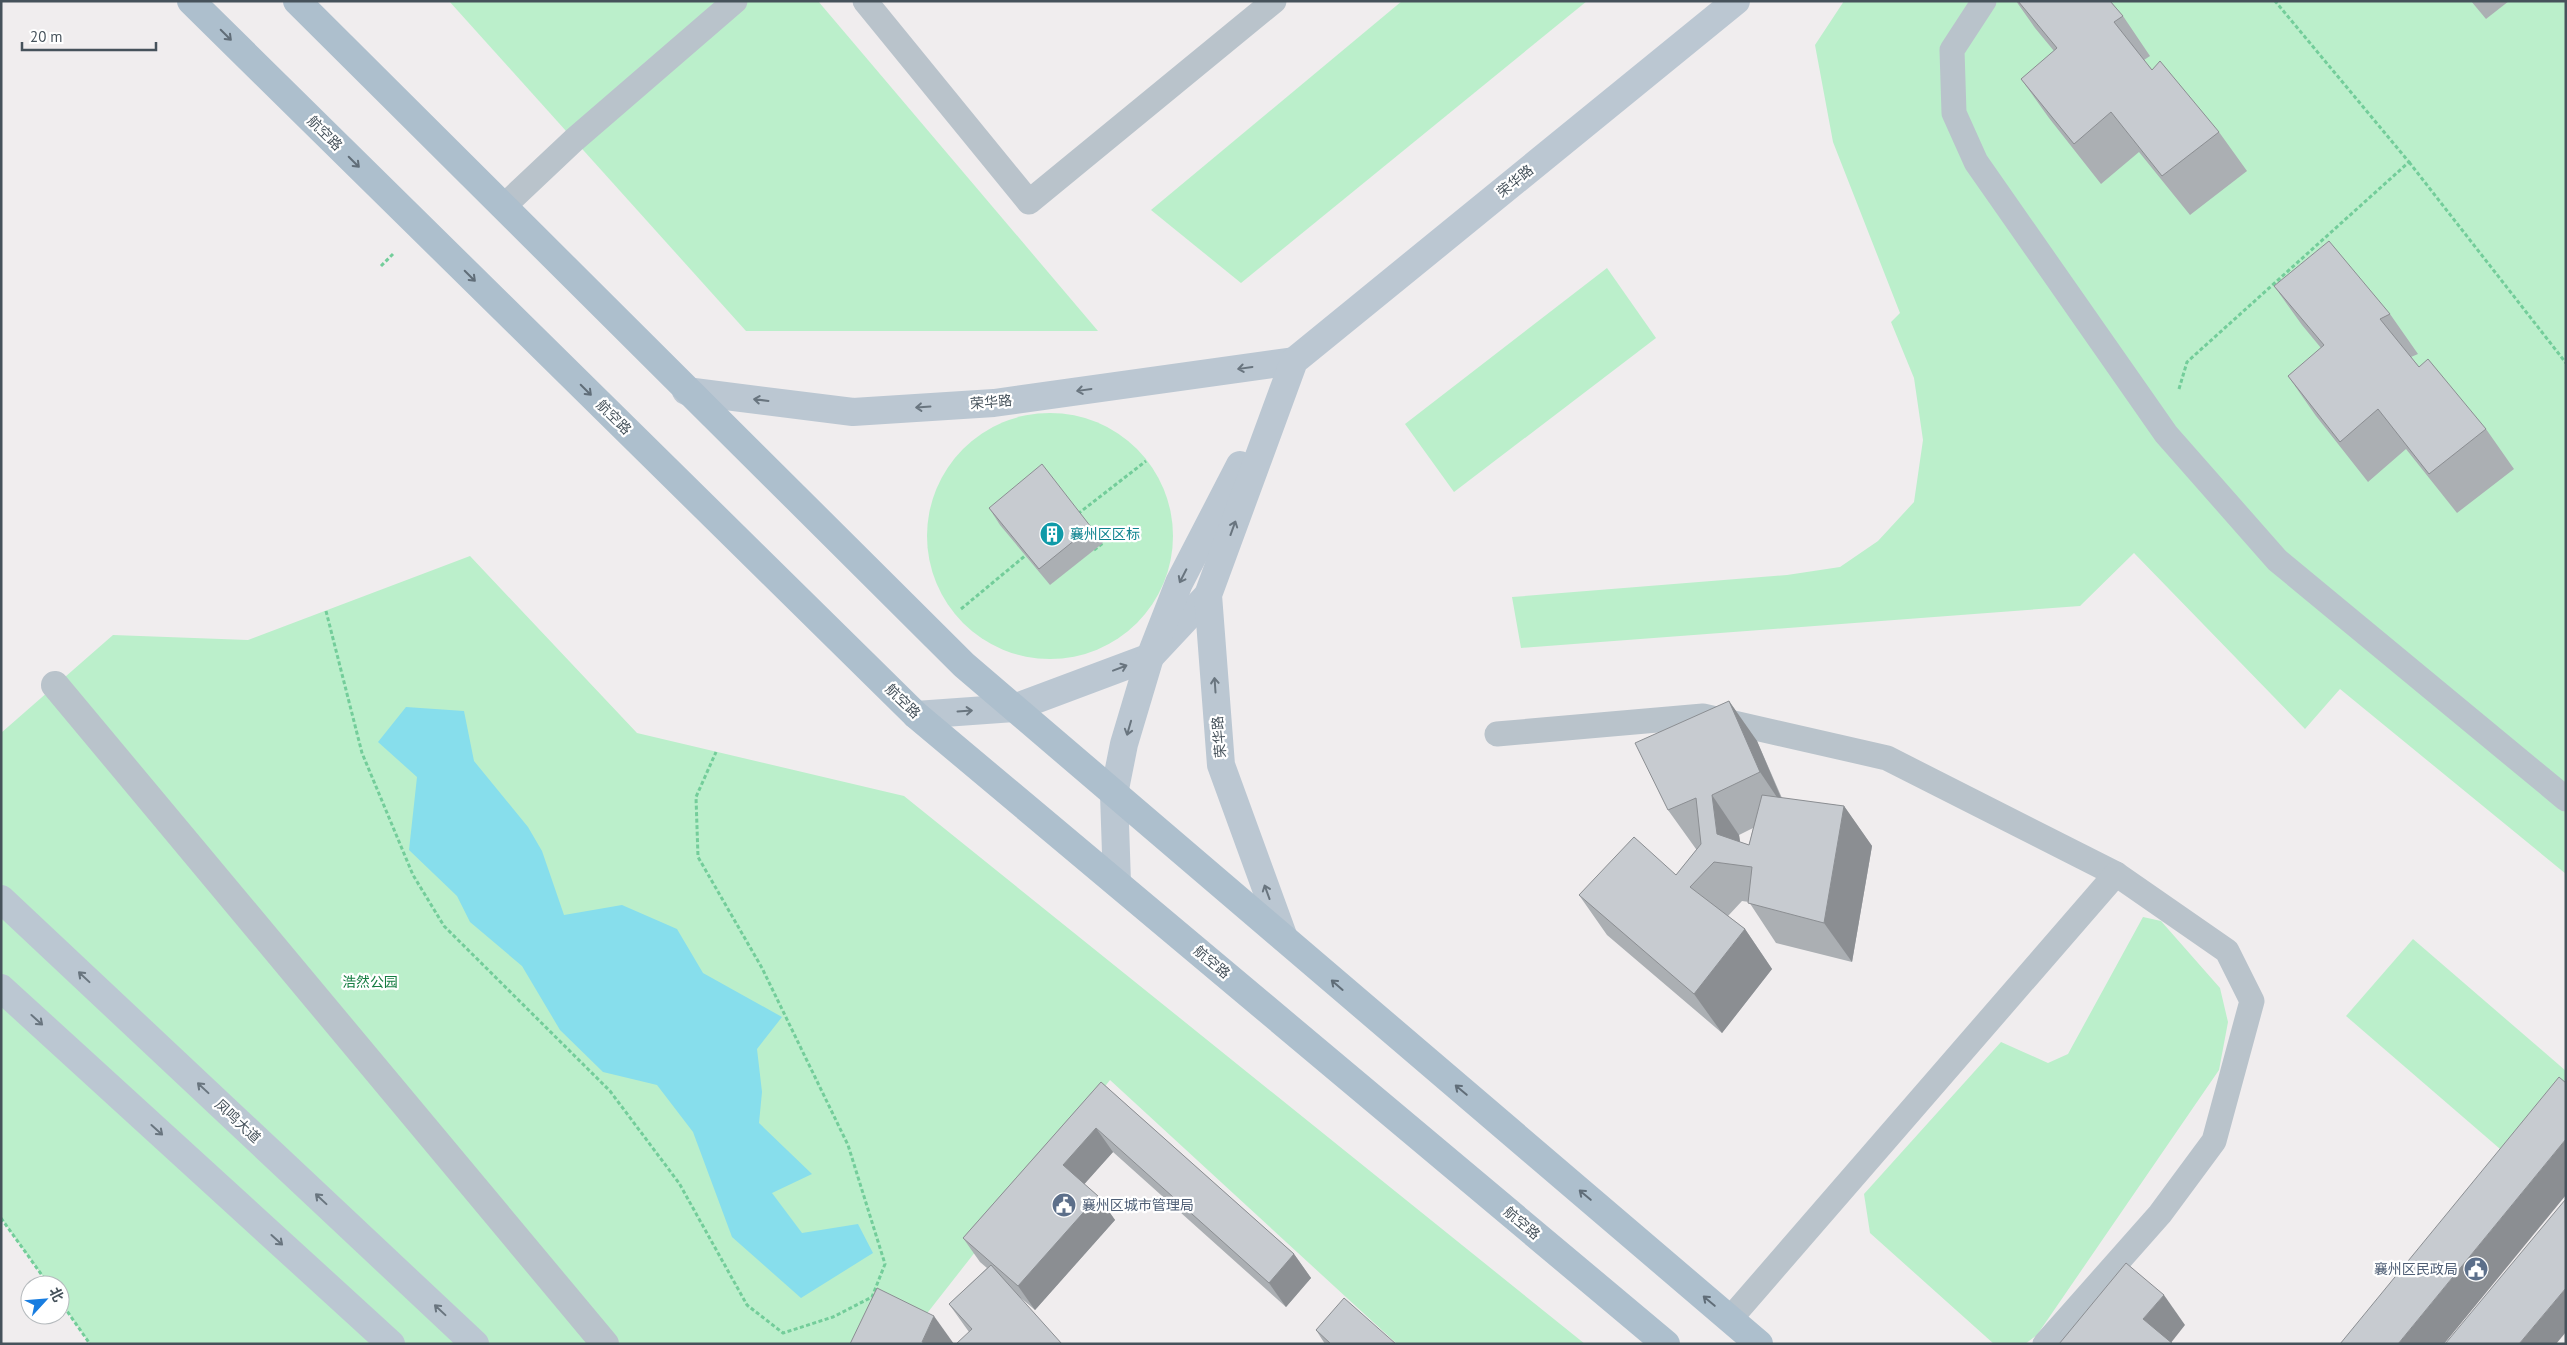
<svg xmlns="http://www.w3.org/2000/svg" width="2567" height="1345" font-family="'PT Sans','Noto Sans SC',sans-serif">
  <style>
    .green { fill: #bbefcb }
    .water { fill: #87deec }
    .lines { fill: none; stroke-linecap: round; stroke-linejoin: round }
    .path { stroke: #73cd9a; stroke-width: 3; stroke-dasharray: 4 2.5; stroke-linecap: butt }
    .lane { stroke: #b9c3cb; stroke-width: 25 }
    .street { stroke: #b9c3cb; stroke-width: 28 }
    .secondary { stroke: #bbc7d2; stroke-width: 28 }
    .primary { stroke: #adbfcd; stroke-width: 28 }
    .wall { fill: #abafb3; fill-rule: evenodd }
    .shaded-wall { fill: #8b8e92 }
    .building { fill: #c7cbd0; stroke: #8b8e92 }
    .oneway { stroke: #606d78 }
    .oneway2 { stroke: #69757f }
    .labels { text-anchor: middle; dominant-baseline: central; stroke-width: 4.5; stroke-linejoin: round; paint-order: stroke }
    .street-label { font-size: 14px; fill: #46525b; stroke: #fff }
    .culture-label { font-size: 14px; fill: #0d838f; stroke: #fff; text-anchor: start }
    .park-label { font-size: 14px; fill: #167d42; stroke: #fff }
    .service-label { font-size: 14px; fill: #4e5e75; stroke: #fff; text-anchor: start }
  </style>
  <rect width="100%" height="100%" fill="#f0edee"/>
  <!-- green -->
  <g class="green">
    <polygon points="449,1 818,1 1098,331 746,331"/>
    <polygon points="1402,1 1587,1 1241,283 1151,210"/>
    <polygon points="1844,1 2566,1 2566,874 2340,689 2305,729 2134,553 2080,606 1521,648 1512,597 1787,575 1840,567 1878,541 1914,502 1923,440 1914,378 1891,322 1900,313 1833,142 1815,45"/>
    <polygon points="1607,268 1656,338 1454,492 1405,424"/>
    <circle cx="1050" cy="536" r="123"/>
    <polygon points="470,556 637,733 904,796 1585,1344 1397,1344 1110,1080 903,1344 90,1344 60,1301 60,1285 49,1285 1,1218 1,733 113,635 248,640"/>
    <polygon points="2143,917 2161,921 2220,988 2228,1022 2219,1070 2037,1335 2025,1344 1994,1344 1870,1233 1864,1194 2001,1042 2048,1063 2068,1054"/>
    <polygon points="2413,939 2566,1071 2566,1101 2514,1161 2346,1016"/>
  </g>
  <!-- water -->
  <polygon class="water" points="406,707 464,711 474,761 528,827 542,851 564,915 622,905 677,929 703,973 782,1017 757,1049 762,1092 759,1123 812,1174 772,1193 802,1233 858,1224 873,1253 801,1298 732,1237 693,1132 657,1085 603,1072 560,1030 522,966 470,922 457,896 409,850 417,777 378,742"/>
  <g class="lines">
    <!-- path -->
    <g class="path">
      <polyline points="2409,162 2566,363"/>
      <polyline points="381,266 393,254"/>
      <polyline points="2179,389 2187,362 2409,162 2275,1"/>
      <polyline points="1078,512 1079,513 1146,461"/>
      <polyline points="1094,550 1103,543 1101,541"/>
      <polyline points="961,609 1026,555"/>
      <polyline points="326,611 362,753 413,875 444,926 610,1091 679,1183 747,1305 783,1333 833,1317 872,1297 885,1264 848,1145 762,968 698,857 696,797 716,752"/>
      <polyline points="1,1218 49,1285"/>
      <polyline points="60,1301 90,1344"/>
    </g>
    <!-- lane -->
    <g class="lane">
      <polyline points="865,1 1029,202 1274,1"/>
      <polyline points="1984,1 1952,50 1954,113 1976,162 2166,434 2277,560 2566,799"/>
      <polyline points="503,207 574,140 735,1"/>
      <polyline points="1497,734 1703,716 1887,758 2116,874"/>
      <polyline points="1730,1319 2116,874 2227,951 2252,1001 2214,1141 2160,1214 2045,1344"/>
    </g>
    <!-- street -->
    <polyline class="street" points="55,685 605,1344"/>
    <!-- secondary -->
    <g class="secondary">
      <polyline points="686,391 853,412 994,403 1294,361"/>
      <polyline points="916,715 1014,708 1150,657 1208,595"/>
      <polyline points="1117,883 1114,794 1124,744 1150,657 1179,583 1240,465"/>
      <polyline points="1,899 475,1344"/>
      <polyline points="1284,938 1221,765 1208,595 1294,361 1736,1"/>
      <polyline points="1,988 391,1344"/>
    </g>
    <!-- primary -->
    <g class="primary">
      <polyline points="191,1 916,715 1666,1344"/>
      <polyline points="297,1 964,665 1759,1344"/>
    </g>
  </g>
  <!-- wall -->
  <g class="wall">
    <polygon points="2016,1 2110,1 2123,16 2150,56 2144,60 2152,70 2219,132 2247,171 2190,215 2139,152 2101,184 2049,118 2021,79 2054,51 2035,28"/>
    <polygon points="2471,1 2509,1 2486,19"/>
    <polygon points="2274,286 2390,314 2418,354 2411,357 2419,367 2486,429 2514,469 2457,513 2406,449 2368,482 2316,416 2288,376 2321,348 2302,325"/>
    <polygon points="989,508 1091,527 1103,543 1050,585 1000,525"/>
    <path d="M1729,701L1757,741L1782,798L1844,806L1872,846L1852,962L1776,943L1749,902L1742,901L1728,916L1745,929L1772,969L1722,1033L1607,935L1579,895L1676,875L1697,849H1696L1668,810ZM1753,828L1749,845L1740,842L1739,835Z"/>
    <polygon points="1101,1082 1294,1254 1311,1278 1286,1307 1113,1152 1084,1184 1098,1196 1115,1220 1035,1310 1021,1298 969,1332 949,1304 987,1268 980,1262 963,1238"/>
    <polygon points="1316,1330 1396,1344 1325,1344"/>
  </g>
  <!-- shaded-wall -->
  <g class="shaded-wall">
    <polygon points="1729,701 1757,741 1787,812 1760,772"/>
    <polygon points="1712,795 1739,835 1744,866 1717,834"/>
    <polygon points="1844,806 1872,846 1852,962 1824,923"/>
    <polygon points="1745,929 1772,969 1722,1033 1694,994"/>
    <polygon points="1096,1128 1113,1152 1080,1189 1063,1165"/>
    <polygon points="2566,1139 2566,1195 2444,1344 2398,1344"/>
    <polygon points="1098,1196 1115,1220 1035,1310 1018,1286"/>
    <polygon points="1294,1254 1311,1278 1286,1307 1269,1283"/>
    <polygon points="2566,1288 2566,1332 2556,1344 2519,1344"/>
    <polygon points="2164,1295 2185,1325 2170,1344 2143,1319"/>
    <polygon points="934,1316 954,1344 923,1344 922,1342"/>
  </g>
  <!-- building -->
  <g class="building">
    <polygon points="2018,1 2110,1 2123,16 2114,22 2152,70 2160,61 2219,132 2162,176 2111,112 2074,144 2021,79 2057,48"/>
    <polygon points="2329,241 2390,314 2380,319 2419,367 2428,359 2486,429 2429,474 2378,409 2340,442 2288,376 2324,345 2274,286"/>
    <polygon points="1042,464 1091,527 1039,569 989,508"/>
    <polygon points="1729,701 1760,772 1712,795 1717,834 1749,845 1762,795 1844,806 1824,923 1748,903 1752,867 1714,862 1690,887 1745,929 1694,994 1579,895 1634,837 1676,875 1701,844 1696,798 1668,810 1635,743"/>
    <polygon points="2559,1077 2566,1083 2566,1139 2398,1344 2340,1344"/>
    <polygon points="1101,1082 1294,1254 1269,1283 1096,1128 1063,1165 1098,1196 1018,1286 963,1238"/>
    <polygon points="2565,1200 2566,1288 2519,1344 2445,1344"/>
    <polygon points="2126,1263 2164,1295 2143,1319 2173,1344 2059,1344"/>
    <polygon points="991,1265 1062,1344 956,1344 972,1329 949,1304"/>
    <polygon points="877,1288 934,1316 922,1342 930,1344 850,1344"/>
    <polygon points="1344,1298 1396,1344 1331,1344 1316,1330"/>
  </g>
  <!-- one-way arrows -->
  <defs><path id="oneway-shaft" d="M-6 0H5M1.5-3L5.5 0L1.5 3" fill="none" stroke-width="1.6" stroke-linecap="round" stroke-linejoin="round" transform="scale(1.25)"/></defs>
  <g class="oneway">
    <use href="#oneway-shaft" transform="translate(226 35) rotate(45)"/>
    <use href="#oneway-shaft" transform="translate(354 162) rotate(45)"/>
    <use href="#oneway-shaft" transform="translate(470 276) rotate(45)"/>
    <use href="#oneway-shaft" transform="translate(586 390) rotate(45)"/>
    <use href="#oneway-shaft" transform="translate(1337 985) rotate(-139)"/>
    <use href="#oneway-shaft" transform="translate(1461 1090) rotate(-140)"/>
    <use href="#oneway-shaft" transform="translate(1585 1195) rotate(-140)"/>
    <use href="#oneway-shaft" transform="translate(1709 1301) rotate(-140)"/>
  </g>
  <g class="oneway2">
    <use href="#oneway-shaft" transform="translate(1245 368) rotate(172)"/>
    <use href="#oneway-shaft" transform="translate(1084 390) rotate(172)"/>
    <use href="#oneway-shaft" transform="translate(761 400) rotate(-173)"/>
    <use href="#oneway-shaft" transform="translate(923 407) rotate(176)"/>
    <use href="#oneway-shaft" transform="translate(1233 528) rotate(-70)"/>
    <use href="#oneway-shaft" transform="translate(1183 576) rotate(117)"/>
    <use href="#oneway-shaft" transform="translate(1120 668) rotate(-21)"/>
    <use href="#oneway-shaft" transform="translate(1215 685) rotate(-94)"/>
    <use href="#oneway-shaft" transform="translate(965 711) rotate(-4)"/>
    <use href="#oneway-shaft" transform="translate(1129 728) rotate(106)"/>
    <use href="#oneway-shaft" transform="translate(1267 892) rotate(-110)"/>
    <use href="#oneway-shaft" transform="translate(84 977) rotate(-137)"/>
    <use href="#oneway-shaft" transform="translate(37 1020) rotate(42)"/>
    <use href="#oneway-shaft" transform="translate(203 1088) rotate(-137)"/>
    <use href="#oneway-shaft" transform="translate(157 1130) rotate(42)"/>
    <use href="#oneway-shaft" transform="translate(321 1199) rotate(-137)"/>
    <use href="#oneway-shaft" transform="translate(277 1240) rotate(42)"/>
    <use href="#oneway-shaft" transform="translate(440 1310) rotate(-137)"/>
  </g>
  <!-- icons -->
  <defs>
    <symbol id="building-disc" viewBox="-11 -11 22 22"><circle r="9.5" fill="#0f9aa8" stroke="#fff"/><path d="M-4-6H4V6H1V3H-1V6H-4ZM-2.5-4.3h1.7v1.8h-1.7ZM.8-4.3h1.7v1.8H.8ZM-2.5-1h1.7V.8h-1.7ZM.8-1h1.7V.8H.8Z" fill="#fff"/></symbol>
    <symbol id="civic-disc" viewBox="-11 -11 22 22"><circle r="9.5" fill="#5c6f8a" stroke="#fff"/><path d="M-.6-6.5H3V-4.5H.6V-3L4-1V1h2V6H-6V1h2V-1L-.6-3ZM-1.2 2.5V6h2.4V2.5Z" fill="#fff"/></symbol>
  </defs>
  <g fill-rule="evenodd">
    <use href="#building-disc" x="1038" y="520" width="28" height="28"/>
    <use href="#civic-disc" x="1050" y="1191" width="28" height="28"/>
    <use href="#civic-disc" x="2462" y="1255" width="28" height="28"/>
  </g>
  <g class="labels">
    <!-- street labels -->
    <g class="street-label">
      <text transform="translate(325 133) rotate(45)">航空路</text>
      <text transform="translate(1515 181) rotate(-39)">荣华路</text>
      <text transform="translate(991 402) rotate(-5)">荣华路</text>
      <text transform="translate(614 417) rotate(45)">航空路</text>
      <text transform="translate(903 701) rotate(44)">航空路</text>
      <text transform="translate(1219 737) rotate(-95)">荣华路</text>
      <text transform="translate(1212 962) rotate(40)">航空路</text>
      <text transform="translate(238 1121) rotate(43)">凤鸣大道</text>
      <text transform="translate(1522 1223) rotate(40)">航空路</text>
    </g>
    <!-- culture labels -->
    <g class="culture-label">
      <text x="1070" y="534">襄州区区标</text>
    </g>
    <!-- park labels -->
    <g class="park-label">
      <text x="370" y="982">浩然公园</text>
    </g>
    <!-- service labels -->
    <g class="service-label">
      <text x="1082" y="1205">襄州区城市管理局</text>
      <text x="2458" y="1269" text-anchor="end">襄州区民政局</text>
    </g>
  </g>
  <!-- border -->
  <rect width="2567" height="1345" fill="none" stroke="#46525b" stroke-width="5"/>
  <!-- north arrow -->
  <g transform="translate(45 1300) rotate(64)"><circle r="24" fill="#ffffff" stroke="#b5babd"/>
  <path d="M0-4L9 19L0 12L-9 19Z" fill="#187de0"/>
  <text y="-8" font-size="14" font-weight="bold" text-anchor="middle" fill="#46525b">北</text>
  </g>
  <!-- scale -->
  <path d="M22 42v8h134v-8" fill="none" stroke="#46525b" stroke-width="2.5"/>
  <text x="30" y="42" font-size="15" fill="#46525b" stroke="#ffffff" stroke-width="4" paint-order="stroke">20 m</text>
</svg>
